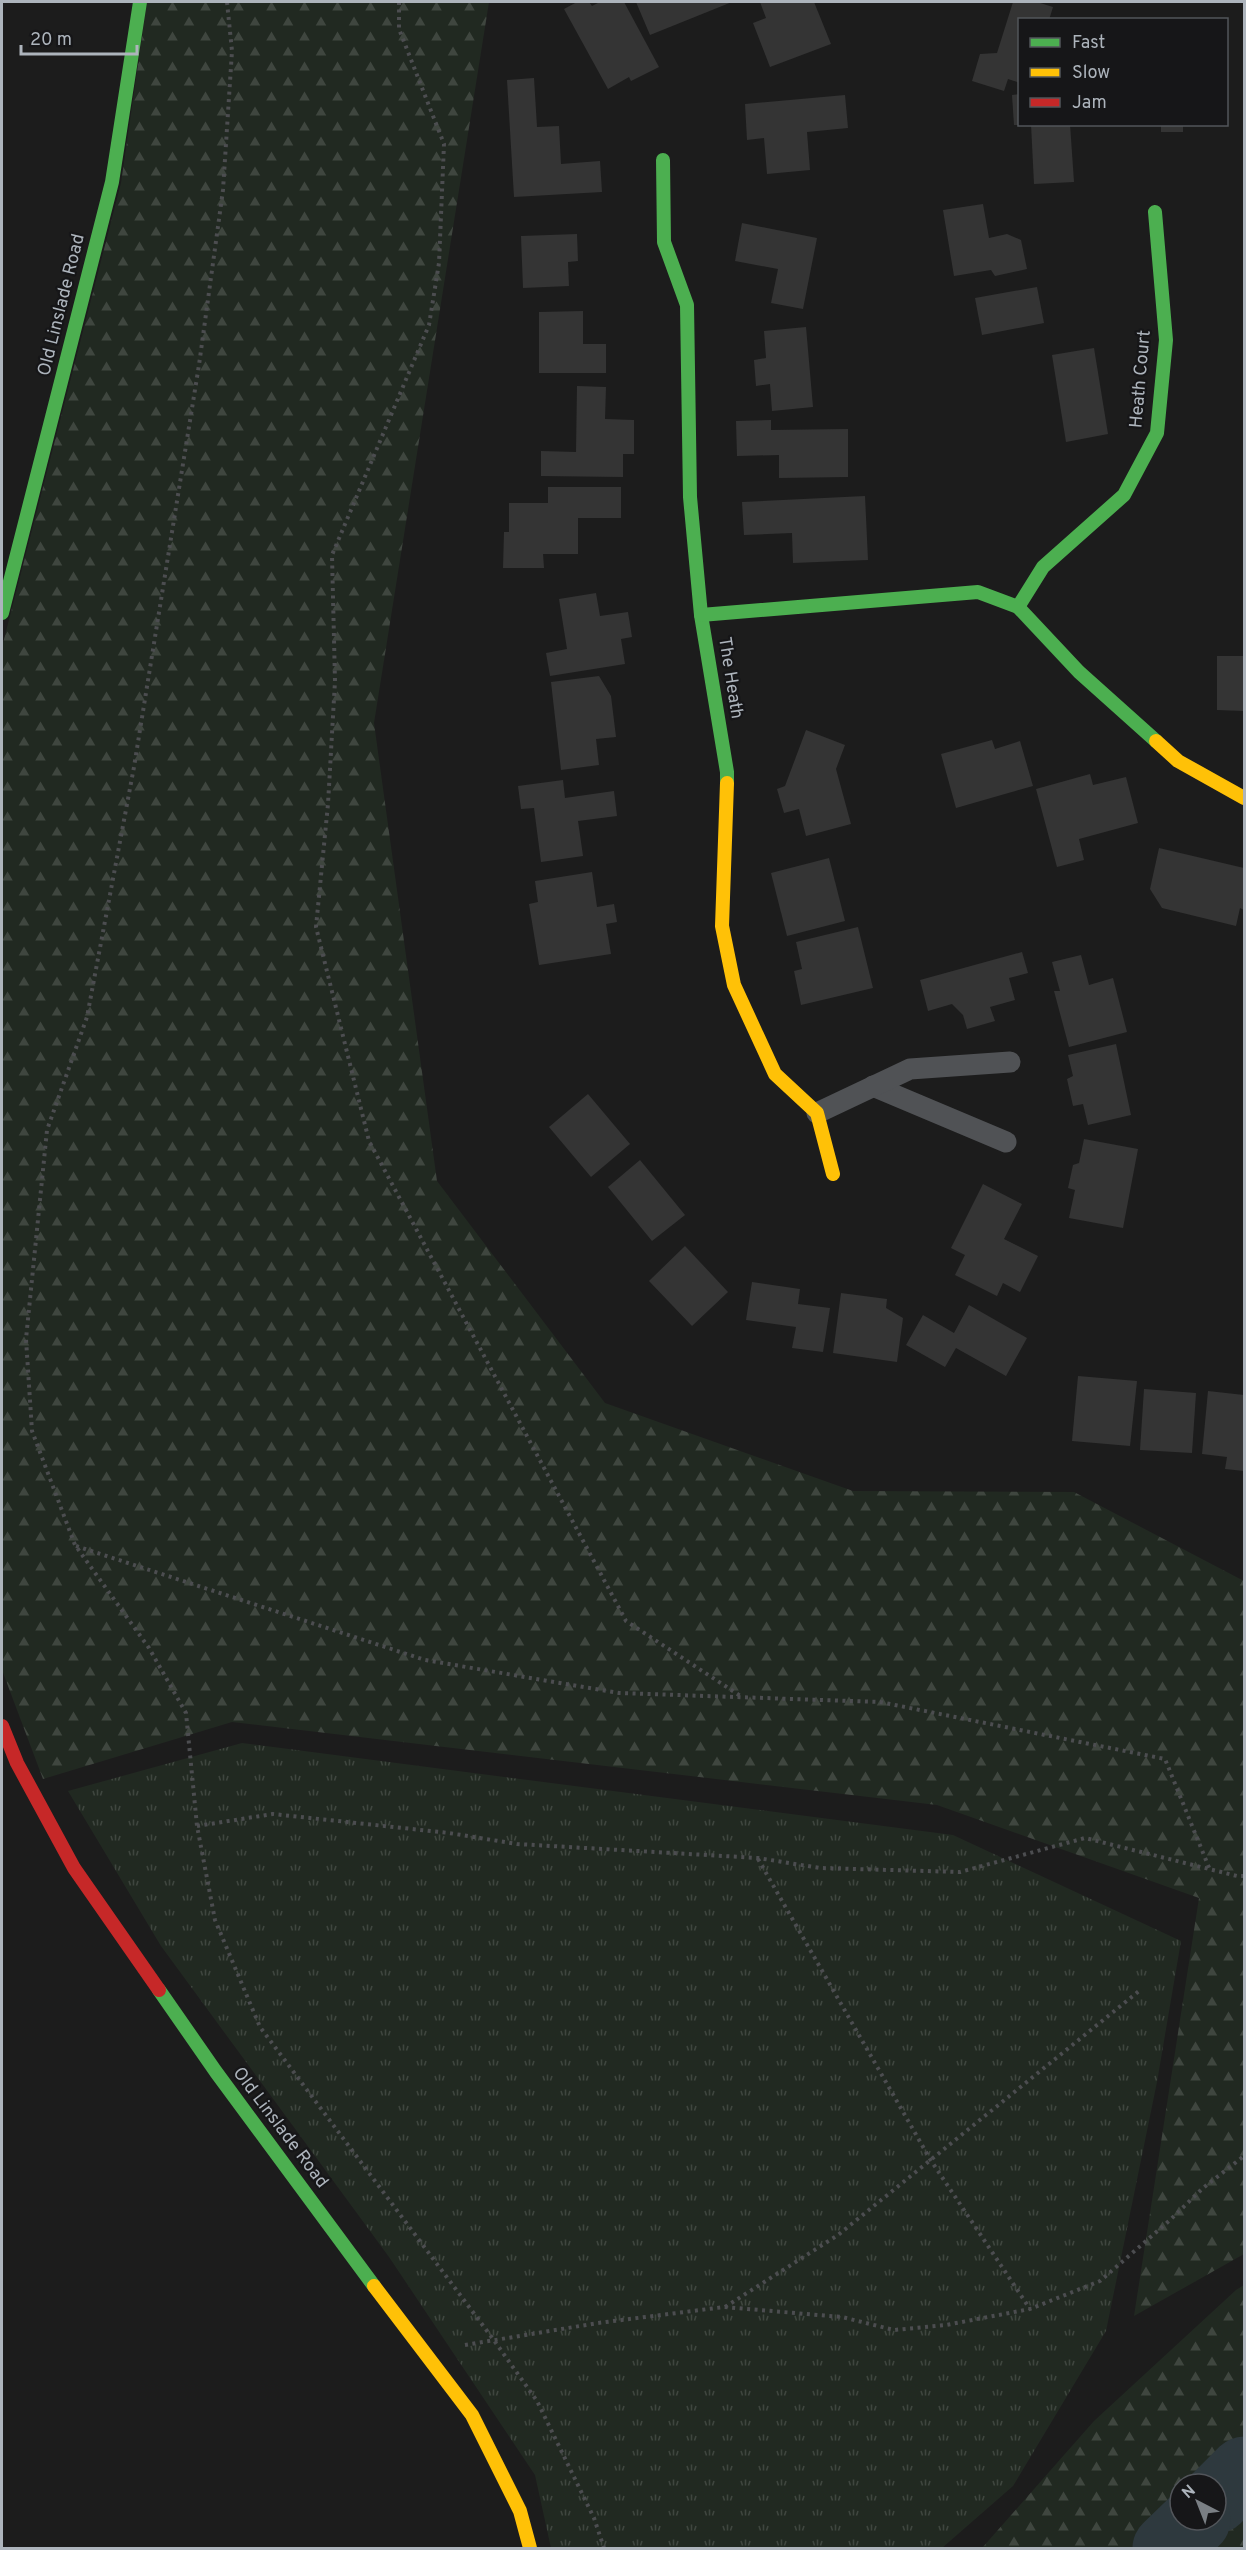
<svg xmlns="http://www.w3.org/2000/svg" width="1246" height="2550" font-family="Overpass,sans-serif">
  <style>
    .grass { fill: url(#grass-tufts) }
    .forest { fill: url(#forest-firs); fill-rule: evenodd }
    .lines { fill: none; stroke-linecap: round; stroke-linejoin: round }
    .river { stroke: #2e393e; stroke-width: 69 }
    .building { fill: #343434 }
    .path { stroke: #4c4d50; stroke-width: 4; stroke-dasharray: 3 4.5; stroke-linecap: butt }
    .lane { stroke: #505255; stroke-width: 21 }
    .fast { stroke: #4caf50; stroke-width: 14 }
    .slow { stroke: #ffc107; stroke-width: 14 }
    .jam { stroke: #c62828; stroke-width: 14 }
    .labels { text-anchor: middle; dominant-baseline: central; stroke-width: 4.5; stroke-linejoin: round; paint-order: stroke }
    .street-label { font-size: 18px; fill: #adb4bc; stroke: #161618 }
  </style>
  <defs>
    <pattern id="grass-tufts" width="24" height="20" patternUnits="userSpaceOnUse" patternTransform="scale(1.5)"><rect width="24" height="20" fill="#212921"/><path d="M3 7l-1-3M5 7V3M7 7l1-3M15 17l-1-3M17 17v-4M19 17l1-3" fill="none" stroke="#3f463f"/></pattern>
    <pattern id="forest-firs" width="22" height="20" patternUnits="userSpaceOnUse" patternTransform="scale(1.5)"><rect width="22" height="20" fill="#212921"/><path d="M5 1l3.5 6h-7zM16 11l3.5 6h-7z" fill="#3f463f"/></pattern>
  </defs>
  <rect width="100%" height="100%" fill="#1c1c1c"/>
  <!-- grass -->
  <polygon class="grass" points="242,1743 953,1835 1181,1941 1157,2082 1106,2331 1013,2486 942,2548 551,2548 535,2475 389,2257 161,1946 68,1791"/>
  <!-- forest -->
  <g class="forest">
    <polygon points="147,2 489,2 374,723 437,1181 605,1403 853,1491 1074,1492 1244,1581 1244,2254 1134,2316 1199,1898 937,1805 232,1722 43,1779 2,1670 2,647 121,183"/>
    <path d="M1244,2285V2548H982L1094,2421L1236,2290ZM1180,2484H1216V2520H1180Z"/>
  </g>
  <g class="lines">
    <!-- river -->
    <g class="river">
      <polyline points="1216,2499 1244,2471"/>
      <polyline points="1167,2548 1196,2520"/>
    </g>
  </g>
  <!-- building -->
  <g class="building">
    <polygon points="577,2 589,2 592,6 600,2 624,2 659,67 631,81 629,77 608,89 564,9"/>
    <polygon points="636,2 732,2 650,35"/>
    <polygon points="760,2 814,2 831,44 770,67 753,23 766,18"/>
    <polygon points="1013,2 1037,2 1053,7 1049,20 1020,20 1020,83 1008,79 1004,91 972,81 980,54 997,53"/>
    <polygon points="534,78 537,127 559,126 561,164 600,161 602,192 514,197 507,80"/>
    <polygon points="1020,94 1020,125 1014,125 1012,95"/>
    <polygon points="845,95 848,128 807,132 810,170 767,174 764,138 747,140 745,104"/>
    <polygon points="1031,124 1070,124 1074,182 1034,184"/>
    <rect x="1161" y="124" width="22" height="8"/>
    <polygon points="983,204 989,238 1007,234 1021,240 1027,269 995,276 991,270 954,276 943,210"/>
    <polygon points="742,223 817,238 803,309 771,303 778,269 735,261"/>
    <polygon points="577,234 578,261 568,262 569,286 523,288 521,236"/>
    <polygon points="1037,287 1044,323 982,335 975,298"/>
    <polygon points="583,311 583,344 606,344 606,373 539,373 539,312"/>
    <polygon points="806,327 813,407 772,411 770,384 756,386 754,360 766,358 764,331"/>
    <polygon points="1094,348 1108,434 1066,442 1052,355"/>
    <polygon points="577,386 606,387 605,419 634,420 634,454 623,454 623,477 541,476 541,451 576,452"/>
    <polygon points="771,420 771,430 848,429 848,477 779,478 779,455 737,456 736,421"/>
    <polygon points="548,487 621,487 621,518 578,518 578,554 543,554 544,568 503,568 504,532 509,532 509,503 548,503"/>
    <polygon points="865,496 868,560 793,563 792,533 744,535 742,502"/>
    <polygon points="596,593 600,616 628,612 632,637 621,639 625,664 550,676 546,653 567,649 559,599"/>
    <polygon points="1217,656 1244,656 1244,711 1217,710"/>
    <polygon points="599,676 611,696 616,737 596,739 599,765 561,770 551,682"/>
    <polygon points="806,730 845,745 836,769 851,824 806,836 799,809 784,813 777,789 785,786"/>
    <polygon points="992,740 995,749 1020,741 1033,786 956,808 941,754"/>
    <polygon points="1090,774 1093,785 1126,777 1138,823 1079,839 1084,860 1057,867 1036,789"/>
    <polygon points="563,780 565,798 614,791 617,816 578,821 583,856 541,862 534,808 521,809 518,786"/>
    <polygon points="1159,848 1244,868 1244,910 1240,908 1236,926 1162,908 1150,889"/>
    <polygon points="829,858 845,921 787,936 771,873"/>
    <polygon points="592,872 597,907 614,904 617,922 606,924 611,954 539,965 529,904 538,902 535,881"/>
    <polygon points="858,927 873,988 801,1005 794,971 802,969 796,942"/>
    <polygon points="1022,952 1028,973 1009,978 1015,1000 990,1007 995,1021 967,1029 963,1015 952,1004 928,1011 920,980"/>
    <polygon points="1081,955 1089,985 1113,978 1127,1032 1069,1047 1054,991 1060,991 1052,962"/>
    <polygon points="1116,1044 1131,1115 1088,1125 1083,1104 1073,1106 1067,1079 1073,1076 1068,1055"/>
    <polygon points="588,1094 630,1144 591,1177 549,1127"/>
    <polygon points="1084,1139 1138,1149 1123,1228 1069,1218 1075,1190 1068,1188 1073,1165 1079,1163"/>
    <polygon points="640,1160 685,1215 652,1241 608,1187"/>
    <polygon points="983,1184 1022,1204 1004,1239 1038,1256 1020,1292 1003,1283 997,1296 955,1275 965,1255 951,1248"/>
    <polygon points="685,1246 728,1292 692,1326 649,1281"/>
    <polygon points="752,1282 800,1289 798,1304 830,1308 823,1352 792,1348 796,1327 746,1320"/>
    <polygon points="841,1293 887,1299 886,1308 903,1318 897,1362 833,1353"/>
    <polygon points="969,1305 1027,1338 1006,1376 956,1348 945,1367 906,1345 923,1315 954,1333"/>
    <polygon points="1078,1376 1137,1381 1130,1446 1072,1441"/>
    <polygon points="1144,1389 1196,1393 1192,1453 1140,1450"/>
    <polygon points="1208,1391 1244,1395 1244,1471 1225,1469 1227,1457 1202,1454"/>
  </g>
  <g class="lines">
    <!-- path -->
    <g class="path">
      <polyline points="227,2 232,51 223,190 199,365 134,767 87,1017 47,1130 26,1339 32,1431 75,1545 149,1648 186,1713 197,1826 215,1920 260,2027 493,2339 537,2401 594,2518 604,2548"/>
      <polyline points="399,2 399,29 444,144 439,263 429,325 332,555 335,681 328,804 316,927 369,1141 626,1621 742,1697"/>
      <polyline points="76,1546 425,1660 619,1693 880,1702 1165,1759 1210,1870"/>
      <polyline points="197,1826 273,1814 449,1833 517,1844 758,1858 820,1868 960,1872 1085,1838 1237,1876 1244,1876"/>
      <polyline points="758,1859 930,2159 1030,2309"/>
      <polyline points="725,2307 838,2235 1139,1991"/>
      <polyline points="465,2345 598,2323 724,2307 842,2317 894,2330 946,2325 1030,2309 1100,2281 1169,2221 1203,2188 1244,2156"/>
    </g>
    <!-- lane -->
    <g class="lane">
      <polyline points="873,1086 1006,1142"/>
      <polyline points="817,1113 910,1069 1010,1062"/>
    </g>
    <!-- fast -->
    <g class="fast">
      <polyline points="663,160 664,242 687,305 690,497 701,615 727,772 727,783"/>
      <polyline points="1018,607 1043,567 1124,495 1157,433 1166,340 1155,212"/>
      <polyline points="2,613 112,182 140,2"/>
      <polyline points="701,615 978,592 1018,607 1079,672 1156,741"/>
      <polyline points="159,1990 216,2072 374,2286"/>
    </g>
    <!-- slow -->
    <g class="slow">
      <polyline points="1156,741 1178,761 1244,798"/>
      <polyline points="727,783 722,926 734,985 775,1074 817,1113 833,1174"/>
      <polyline points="374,2286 472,2415 520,2511 530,2548"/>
    </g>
    <!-- jam -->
    <polyline class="jam" points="2,1726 17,1763 74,1868 159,1990"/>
  </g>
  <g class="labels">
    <!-- street labels -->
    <g class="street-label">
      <text transform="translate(62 305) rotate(-76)">Old Linslade Road</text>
      <text transform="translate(1141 379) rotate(-85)">Heath Court</text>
      <text transform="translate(730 678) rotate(81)">The Heath</text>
      <text transform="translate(280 2128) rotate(53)">Old Linslade Road</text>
    </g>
  </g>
  <!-- border -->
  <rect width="1246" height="2550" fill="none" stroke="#adb4bc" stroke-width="6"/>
  <!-- legend -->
  <rect x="1018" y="18" width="210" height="108" fill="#161618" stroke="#52555a" stroke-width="1.5"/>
  <rect x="1030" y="38" width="30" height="9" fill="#4caf50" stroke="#52555a" stroke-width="1.5"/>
  <text x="1072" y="48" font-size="18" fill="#adb4bc">Fast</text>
  <rect x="1030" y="68" width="30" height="9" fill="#ffc107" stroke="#52555a" stroke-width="1.5"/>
  <text x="1072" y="78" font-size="18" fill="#adb4bc">Slow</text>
  <rect x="1030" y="98" width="30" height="9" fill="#c62828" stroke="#52555a" stroke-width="1.5"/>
  <text x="1072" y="108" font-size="18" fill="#adb4bc">Jam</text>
  <!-- north arrow -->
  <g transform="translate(1198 2502) rotate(318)"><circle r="28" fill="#161618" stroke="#52555a" stroke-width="1.5"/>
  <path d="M0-4.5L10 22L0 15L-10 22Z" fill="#7a7f84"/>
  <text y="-9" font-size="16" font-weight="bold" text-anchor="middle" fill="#adb4bc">N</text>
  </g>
  <!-- scale -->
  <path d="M21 45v9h116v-9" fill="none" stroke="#adb4bc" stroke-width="3"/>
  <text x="30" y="45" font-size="18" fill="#adb4bc" stroke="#161618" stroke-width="4.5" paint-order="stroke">20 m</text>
</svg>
